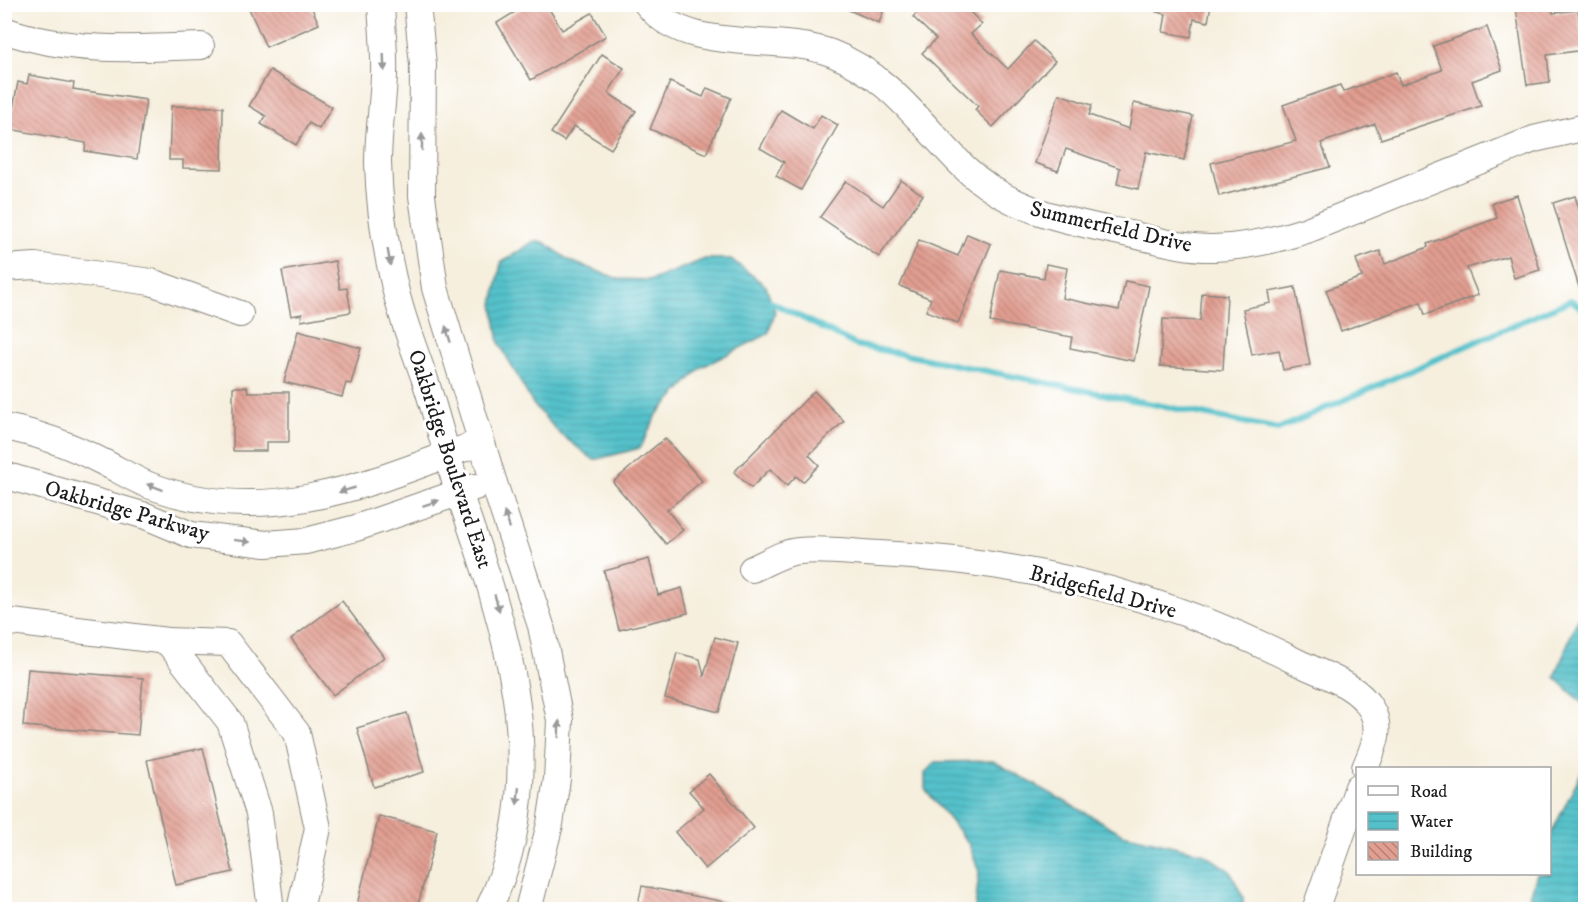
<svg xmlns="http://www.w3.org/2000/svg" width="1590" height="914" font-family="'IM FELL DW Pica',serif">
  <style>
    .water { fill: url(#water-rules); stroke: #386e73; stroke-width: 1.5 }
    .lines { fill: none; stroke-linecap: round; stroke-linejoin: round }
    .stream { stroke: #54c1ca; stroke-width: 6 }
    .building { fill: url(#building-back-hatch) }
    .minor-casing { stroke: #89867d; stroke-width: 28 }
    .minor { stroke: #fff; stroke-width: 26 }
    .oneway { fill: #999 }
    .labels { text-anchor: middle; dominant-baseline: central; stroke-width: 6; stroke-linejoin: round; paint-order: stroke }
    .street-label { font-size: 22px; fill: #1c1c1c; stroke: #fff }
  </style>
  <defs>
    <pattern id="water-rules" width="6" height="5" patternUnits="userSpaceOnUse" patternTransform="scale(1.5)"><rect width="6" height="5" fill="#54c1ca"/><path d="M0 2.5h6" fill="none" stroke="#49a5ad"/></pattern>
    <pattern id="building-back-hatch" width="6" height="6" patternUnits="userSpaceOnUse" patternTransform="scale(1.5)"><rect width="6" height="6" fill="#e29e91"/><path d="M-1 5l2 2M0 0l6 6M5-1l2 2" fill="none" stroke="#b68076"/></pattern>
  </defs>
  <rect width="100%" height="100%" fill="#fff"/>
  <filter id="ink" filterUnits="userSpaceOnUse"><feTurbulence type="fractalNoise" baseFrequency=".0167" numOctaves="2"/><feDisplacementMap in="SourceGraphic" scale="12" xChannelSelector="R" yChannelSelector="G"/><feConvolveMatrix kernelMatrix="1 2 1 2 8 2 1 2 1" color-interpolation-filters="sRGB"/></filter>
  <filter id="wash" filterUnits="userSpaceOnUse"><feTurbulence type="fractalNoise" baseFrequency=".008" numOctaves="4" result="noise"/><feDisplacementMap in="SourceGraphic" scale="24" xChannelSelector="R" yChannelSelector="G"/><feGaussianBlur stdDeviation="1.35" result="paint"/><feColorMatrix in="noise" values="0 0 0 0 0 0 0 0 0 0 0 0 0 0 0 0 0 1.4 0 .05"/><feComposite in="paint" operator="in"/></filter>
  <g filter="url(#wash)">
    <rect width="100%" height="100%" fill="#f6efde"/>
    <!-- water -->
    <g class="water">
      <polygon points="534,241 544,242 570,261 619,279 652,280 705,259 731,259 766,286 775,312 768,334 702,367 658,413 640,448 594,460 559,433 533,404 499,343 493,304 501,263"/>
      <polygon points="1585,607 1585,706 1555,677 1574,627"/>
      <polygon points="993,761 1123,834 1203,853 1230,871 1243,897 1243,909 975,909 979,872 969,844 925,789 925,773 935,762"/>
      <polygon points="1585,765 1585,909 1526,909 1537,874 1550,874 1550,836"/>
    </g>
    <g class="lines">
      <!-- stream -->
      <polyline class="stream" points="769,301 856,345 1278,429 1571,300 1586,311"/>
    </g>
    <g id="blocks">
      <!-- building -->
      <g class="building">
        <polygon points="247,4 310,4 319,24 266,47"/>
        <polygon points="528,4 546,4 562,30 592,13 606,36 531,80 497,23"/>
        <polygon points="835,4 886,4 879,23"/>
        <polygon points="926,4 962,4 982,24 971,34 1008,69 1034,41 1055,61 993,127 975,110 978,106 922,53 936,39 913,17"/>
        <polygon points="1157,4 1211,4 1208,22 1194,19 1191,37 1163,32 1166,14 1156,12"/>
        <polygon points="1551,4 1553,13 1578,10 1584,50 1547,55 1550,82 1527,85 1516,8"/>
        <polygon points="1487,27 1502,70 1472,81 1481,106 1381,139 1375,124 1321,143 1330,167 1219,196 1211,163 1296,141 1283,105 1340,85 1343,92 1396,72 1401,85 1442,70 1433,46"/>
        <polygon points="602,54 624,68 608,93 636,111 611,149 574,126 564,141 551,133"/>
        <polygon points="270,70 332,107 319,129 309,123 296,145 261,124 266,116 249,106"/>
        <polygon points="29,75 74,83 73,89 146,100 137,159 85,151 86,143 9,129 18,82 27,84"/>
        <polygon points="670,82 703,97 707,88 731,98 706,154 650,129"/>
        <polygon points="1059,94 1092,105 1089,115 1129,129 1134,103 1193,116 1184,160 1146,152 1138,189 1117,184 1120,168 1066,149 1058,171 1035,163"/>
        <polygon points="171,106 223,107 222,169 183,168 183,160 169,160"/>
        <polygon points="781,110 813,129 821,115 838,125 801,190 776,176 784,162 760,148"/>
        <polygon points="901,180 923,195 879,257 820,217 846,181 883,206"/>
        <polygon points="1517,195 1540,270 1514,278 1508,256 1467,268 1478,295 1425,315 1421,302 1341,331 1326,290 1362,277 1356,259 1380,251 1385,264 1428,247 1427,244 1497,218 1492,203"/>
        <polygon points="1575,196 1583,222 1586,221 1586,296 1582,297 1553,203"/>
        <polygon points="967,234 991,244 958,323 926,311 931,299 900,286 919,240 958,256"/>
        <polygon points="335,261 340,289 347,288 351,312 301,321 302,314 291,316 282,271"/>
        <polygon points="1046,264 1067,268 1062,298 1119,310 1125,281 1149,286 1134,361 1070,348 1072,337 990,322 1000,270 1044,278"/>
        <polygon points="1295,287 1310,365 1283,370 1279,350 1252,355 1243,309 1271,303 1269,292"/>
        <polygon points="1202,293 1227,295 1223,370 1160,366 1163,319 1200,321"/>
        <polygon points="298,331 361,348 351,384 346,383 342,397 284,382"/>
        <polygon points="233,387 247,387 248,392 289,392 289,442 266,442 266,451 233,451"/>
        <polygon points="814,391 844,421 809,455 819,465 803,482 796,476 787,486 770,469 751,488 734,472"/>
        <polygon points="665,438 702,481 667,510 683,530 666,544 613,482"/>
        <polygon points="649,559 658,595 682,588 688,613 619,630 604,571"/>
        <polygon points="342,601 384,657 333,695 291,639"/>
        <polygon points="715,637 738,643 719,712 665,698 677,653 700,659 704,676"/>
        <polygon points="28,669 143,678 138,735 23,726"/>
        <polygon points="407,713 424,772 374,787 357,728"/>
        <polygon points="203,748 233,872 176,885 147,760"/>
        <polygon points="709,774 754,828 705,869 675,832 704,808 689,791"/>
        <polygon points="379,816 437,831 417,909 356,909"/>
        <polygon points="642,886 726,902 725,909 637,909"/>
      </g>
    </g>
  </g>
  <g filter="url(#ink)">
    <use href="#blocks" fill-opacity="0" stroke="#89867d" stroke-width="1.5"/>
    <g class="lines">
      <defs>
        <g id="minor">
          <path d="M381,4C382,28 385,51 384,75C383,104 378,134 378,163C379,200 384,238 392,274C399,310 412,343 424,377C437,415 446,455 459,493C506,626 555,773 488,910"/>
          <polyline points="417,4 423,65 422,196 435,288 493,480 541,626 560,720 557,779 550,824 528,910"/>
          <path d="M647,4C687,56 774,32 831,53C889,75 921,125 964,167C1010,212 1069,221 1129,234C1157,240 1185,249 1214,248C1247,247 1276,240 1307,230L1534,139L1586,127"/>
          <path d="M4,30C69,53 134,49 201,46"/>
          <polyline points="4,268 35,266 151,282 240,314"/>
          <path d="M4,427C38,433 72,446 103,462C119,470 135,480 151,486C268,529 372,483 481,442"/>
          <polyline points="4,475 146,516 191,535 266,544 306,541 356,528 475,487"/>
          <path d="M752,569C767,563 783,552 799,551C825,548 854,553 880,554C1026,561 1169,596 1299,663C1322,674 1358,685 1371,709C1383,730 1373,748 1365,768"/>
          <polyline points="4,621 167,641 228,643 297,733 318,828 300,910"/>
          <polyline points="167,641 230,722 259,813 271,910"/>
          <polyline points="1315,910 1358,787"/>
        </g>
      </defs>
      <!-- minor casing -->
      <use href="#minor" class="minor-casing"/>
      <!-- minor -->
      <use href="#minor" class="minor"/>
    </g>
    <!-- one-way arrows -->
    <defs><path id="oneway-solid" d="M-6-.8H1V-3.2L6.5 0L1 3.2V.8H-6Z" transform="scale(1.5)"/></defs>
    <g class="oneway">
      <use href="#oneway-solid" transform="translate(384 63) rotate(88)"/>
      <use href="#oneway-solid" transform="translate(422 142) rotate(-90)"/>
      <use href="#oneway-solid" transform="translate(389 257) rotate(80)"/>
      <use href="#oneway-solid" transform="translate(448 334) rotate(-107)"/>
      <use href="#oneway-solid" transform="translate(155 487) rotate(-160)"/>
      <use href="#oneway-solid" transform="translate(347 490) rotate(164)"/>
      <use href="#oneway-solid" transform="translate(431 503) rotate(-18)"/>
      <use href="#oneway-solid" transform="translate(507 520) rotate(-110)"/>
      <use href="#oneway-solid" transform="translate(242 541) rotate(7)"/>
      <use href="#oneway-solid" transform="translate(497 603) rotate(74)"/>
      <use href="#oneway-solid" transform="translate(559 729) rotate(-88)"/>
      <use href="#oneway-solid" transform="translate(518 796) rotate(96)"/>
    </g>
  </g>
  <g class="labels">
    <!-- street labels -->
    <g class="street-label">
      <text transform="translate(1111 227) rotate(13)">Summerfield Drive</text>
      <text transform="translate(450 459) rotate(72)">Oakbridge Boulevard East</text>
      <text transform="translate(127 511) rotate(16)">Oakbridge Parkway</text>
      <text transform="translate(1103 592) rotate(15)">Bridgefield Drive</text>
    </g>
  </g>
  <!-- margin -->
  <rect width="1590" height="914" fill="none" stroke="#fff" stroke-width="24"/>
  <!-- legend -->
  <rect x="1356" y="767" width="195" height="108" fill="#ffffff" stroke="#a4a4a4" stroke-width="1.5"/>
  <rect x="1368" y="786" width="30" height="9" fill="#ffffff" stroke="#a4a4a4" stroke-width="1.5"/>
  <text x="1410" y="797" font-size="18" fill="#1c1c1c">Road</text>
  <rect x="1368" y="812" width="30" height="18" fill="url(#water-rules)" stroke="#a4a4a4" stroke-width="1.5"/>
  <text x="1410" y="827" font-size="18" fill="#1c1c1c">Water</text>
  <rect x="1368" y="842" width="30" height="18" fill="url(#building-back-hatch)" stroke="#a4a4a4" stroke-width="1.5"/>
  <text x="1410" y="857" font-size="18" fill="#1c1c1c">Building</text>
</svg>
